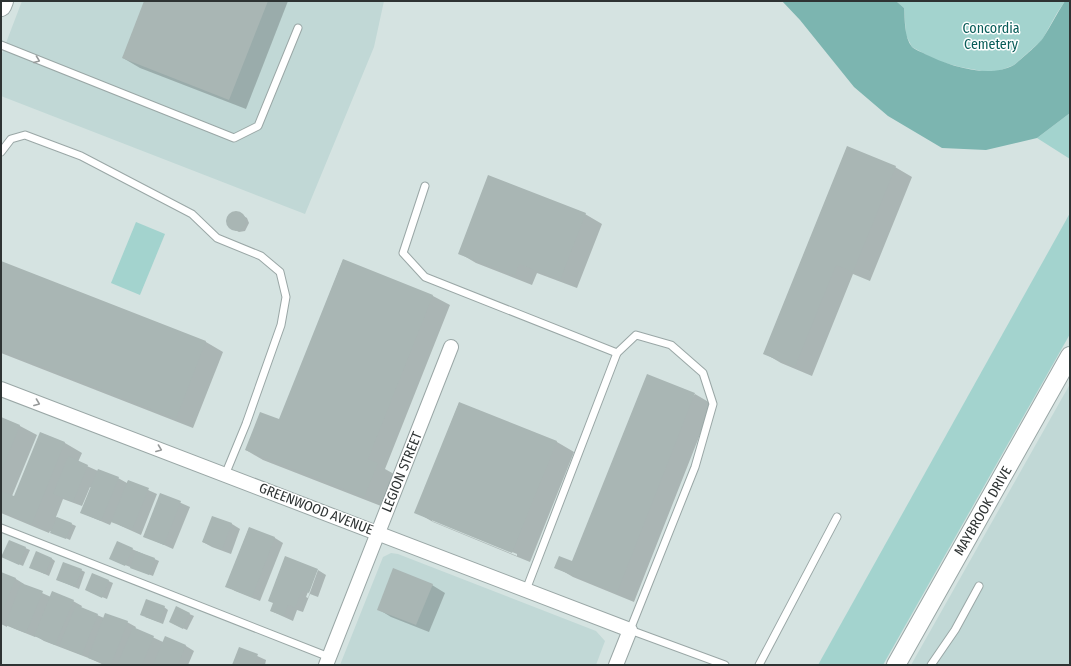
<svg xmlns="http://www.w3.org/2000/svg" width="1071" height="666" font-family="'Fira Sans Condensed',sans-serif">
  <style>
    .built { fill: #c1d8d6 }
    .green { fill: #a3d3ce }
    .water { fill: #7cb5b0 }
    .shadow { fill: #0003; fill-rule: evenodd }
    .building { fill: #a9b6b4 }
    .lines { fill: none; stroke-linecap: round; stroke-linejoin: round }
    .service-casing { stroke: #9aa7a6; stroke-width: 9 }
    .minor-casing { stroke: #9aa7a6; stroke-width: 16 }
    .tertiary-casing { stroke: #9aa7a6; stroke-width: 20 }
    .secondary-casing { stroke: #9aa7a6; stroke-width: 22 }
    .service { stroke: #fff; stroke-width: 7 }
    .minor { stroke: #fff; stroke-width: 14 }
    .tertiary { stroke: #fff; stroke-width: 18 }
    .secondary { stroke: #fff; stroke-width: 20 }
    .oneway { stroke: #969999 }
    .labels { text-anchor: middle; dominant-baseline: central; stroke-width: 3; stroke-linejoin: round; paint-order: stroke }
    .park-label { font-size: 14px; fill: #085c58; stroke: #fff }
    .street-label { font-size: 14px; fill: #2e3333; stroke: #fff }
  </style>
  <rect width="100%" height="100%" fill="#d5e3e1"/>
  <!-- built -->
  <g class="built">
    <polygon points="22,1 384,1 374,47 305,214 1,96 1,56"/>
    <polygon points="1070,384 1070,665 911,665"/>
    <polygon points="391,553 398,554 596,631 605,641 596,665 340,665 383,557"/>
  </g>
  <!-- green -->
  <g class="green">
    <polygon points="896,1 1065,1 1057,13 1042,40 1014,65 996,72 982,71 960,67 938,61 912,47 906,35 904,8"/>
    <polygon points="1070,113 1070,159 1037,138"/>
    <polygon points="1070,213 1070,334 883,665 818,665"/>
    <polygon points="136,222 165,234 140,295 111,283"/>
  </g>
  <!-- water -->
  <path class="water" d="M782,1H896L904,8C905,20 904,37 912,47C915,50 922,52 925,54C949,66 989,79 1014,65C1019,61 1040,43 1043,38C1051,26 1057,13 1065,1H1070V113L1037,138L986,150L942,148L888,116L854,87L800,20Z"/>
  <!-- shadow -->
  <g class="shadow">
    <polygon points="145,1 288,1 246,109 140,68 123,58"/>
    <polygon points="895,167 912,177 870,281 853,274 812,376 781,363 764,353"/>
    <polygon points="234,212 237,212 247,218 249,223 245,231 239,232 229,227 227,222 229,215"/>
    <polygon points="585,214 602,224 577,288 537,273 532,285 476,263 459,253"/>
    <polygon points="343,260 433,296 450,305 385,469 394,474 381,506 263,460 246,450 280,421"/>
    <polygon points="1,262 206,342 223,352 193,428 1,353"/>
    <polygon points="695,394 712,404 634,602 573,577 556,567 573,562"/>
    <path d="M459,403L557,442L574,452L530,562L433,522L416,512ZM432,519L517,554V556L432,521Z"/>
    <polygon points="1,418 20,426 37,435 12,496 15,498 41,433 65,443 82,453 78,462 98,471 118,478 127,483 128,481 157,494 141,535 121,526 112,521 110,525 82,513 92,488 90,487 82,506 63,499 56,517 76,526 70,540 50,531 49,533 1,513"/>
    <polygon points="161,494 190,507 173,549 144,536"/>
    <polygon points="213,517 232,524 240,529 231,554 212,547 203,542"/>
    <polygon points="249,528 275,538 283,543 260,601 235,591 227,586"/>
    <polygon points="9,541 30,550 23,566 7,559"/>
    <polygon points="132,549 159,561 153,576 115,561"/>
    <polygon points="51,558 55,561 49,576 34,569"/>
    <polygon points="317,569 306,597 308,598 318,570 326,575 318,597 310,594 303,612 297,610 293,621 271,611"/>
    <polygon points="81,570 85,572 79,589 58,580"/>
    <polygon points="1,573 16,579 24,584 24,585 51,597 73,601 82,606 81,608 104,618 127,622 136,627 135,629 163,642 186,646 194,651 188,665 104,665 91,659 44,641 36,636 35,637 15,629 7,625 7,627 1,624"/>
    <polygon points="93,574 113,583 107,599 90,592"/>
    <polygon points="432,585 445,593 429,632 391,617 378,609"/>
    <polygon points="164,607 168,610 163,624 145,617"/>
    <polygon points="176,608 194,616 187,630 174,624"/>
    <polygon points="240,648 266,660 265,665 233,665"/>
  </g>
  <!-- building -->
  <g class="building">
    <polygon points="144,1 268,1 229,100 122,58"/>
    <polygon points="847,146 896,166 853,272 836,265 795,367 763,354"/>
    <polygon points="488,175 586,213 560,280 519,264 515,276 458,254"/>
    <circle cx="236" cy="221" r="10"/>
    <polygon points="343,259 433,295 368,459 378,463 364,497 245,450 260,412 279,419"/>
    <polygon points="1,261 206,341 176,419 1,351"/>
    <polygon points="647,374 695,393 617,593 554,568 559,556 572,561"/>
    <polygon points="459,402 557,441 512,553 414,513"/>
    <polygon points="1,417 20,425 1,472"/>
    <polygon points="40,432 65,442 32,524 1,511 1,491 14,496"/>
    <polygon points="68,456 88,465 73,502 53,494"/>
    <polygon points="98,469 119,477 101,521 80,513"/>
    <polygon points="128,480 149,488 132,530 111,522"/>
    <polygon points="160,493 181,501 164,545 143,537"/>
    <polygon points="212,516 232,523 222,550 202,542"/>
    <polygon points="57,517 72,523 66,539 50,533"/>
    <polygon points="249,527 275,537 252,597 225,587"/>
    <polygon points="9,540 26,547 19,565 1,557"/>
    <polygon points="117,541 133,548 125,566 109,559"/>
    <polygon points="36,551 52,558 45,574 29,568"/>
    <polygon points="136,551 155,558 149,575 130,568"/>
    <polygon points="285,556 318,569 309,593 302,590 295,608 288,605 284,616 270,611 273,603 268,601"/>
    <polygon points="63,562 82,569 75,587 56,580"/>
    <polygon points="393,568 433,584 416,625 377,610"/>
    <polygon points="1,572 16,578 1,614"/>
    <polygon points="92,573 109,580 102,598 85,590"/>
    <polygon points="21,583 43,591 26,633 5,625"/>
    <polygon points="52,591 74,600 55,645 34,636"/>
    <polygon points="146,599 165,606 159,622 140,615"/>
    <polygon points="76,605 98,614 82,655 59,646"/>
    <polygon points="176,606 190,613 183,629 169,622"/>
    <polygon points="105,613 128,621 111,665 106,665 88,658"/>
    <polygon points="133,627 154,636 142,665 117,665"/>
    <polygon points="165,636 186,645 178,665 153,665"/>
    <polygon points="239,647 258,654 254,665 232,665"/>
  </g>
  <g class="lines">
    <defs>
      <g id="service">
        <polyline points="1,45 234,138 258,126 298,28"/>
        <polyline points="1,152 11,139 25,135 81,156 192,214 217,238 261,256 280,272 286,297 281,325 246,424 225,475"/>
        <polyline points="425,186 403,253 425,277 617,353"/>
        <polyline points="1,528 329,657"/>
        <polyline points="526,590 617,353 636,335 671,345 703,373 713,404 695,467 630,630 725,665"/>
        <polyline points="759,665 837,517"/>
        <polyline points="931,665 955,630 979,586"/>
      </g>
      <g id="minor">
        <polyline points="1,389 630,630 616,665"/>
        <polyline points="326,665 451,347"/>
      </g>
      <polyline id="tertiary" points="896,665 1070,356"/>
      <polyline id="secondary" points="1,6 3,1"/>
    </defs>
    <!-- service casing -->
    <use href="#service" class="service-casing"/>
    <!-- minor casing -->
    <use href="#minor" class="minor-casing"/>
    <!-- tertiary casing -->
    <use href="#tertiary" class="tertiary-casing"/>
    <!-- secondary casing -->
    <use href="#secondary" class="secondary-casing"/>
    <!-- service -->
    <use href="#service" class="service"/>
    <!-- minor -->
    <use href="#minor" class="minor"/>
    <!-- tertiary -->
    <use href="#tertiary" class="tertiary"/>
    <!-- secondary -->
    <use href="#secondary" class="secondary"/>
  </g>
  <!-- one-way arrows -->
  <defs><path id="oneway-chevron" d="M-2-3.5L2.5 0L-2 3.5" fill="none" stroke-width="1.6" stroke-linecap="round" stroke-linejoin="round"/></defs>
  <g class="oneway">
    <use href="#oneway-chevron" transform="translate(37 60) rotate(21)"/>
    <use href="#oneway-chevron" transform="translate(37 403) rotate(21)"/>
    <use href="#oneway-chevron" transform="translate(159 449) rotate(21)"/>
  </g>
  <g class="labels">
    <!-- park labels -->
    <g class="park-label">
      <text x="991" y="28">Concordia<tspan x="991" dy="16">Cemetery</tspan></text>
    </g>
    <!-- street labels -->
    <g class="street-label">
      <text transform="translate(402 472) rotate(-68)">LEGION STREET</text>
      <text transform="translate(316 509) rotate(21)">GREENWOOD AVENUE</text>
      <text transform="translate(983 511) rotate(-60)">MAYBROOK DRIVE</text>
    </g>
  </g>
  <!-- border -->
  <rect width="1071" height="666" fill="none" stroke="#2e3333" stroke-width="4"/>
</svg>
